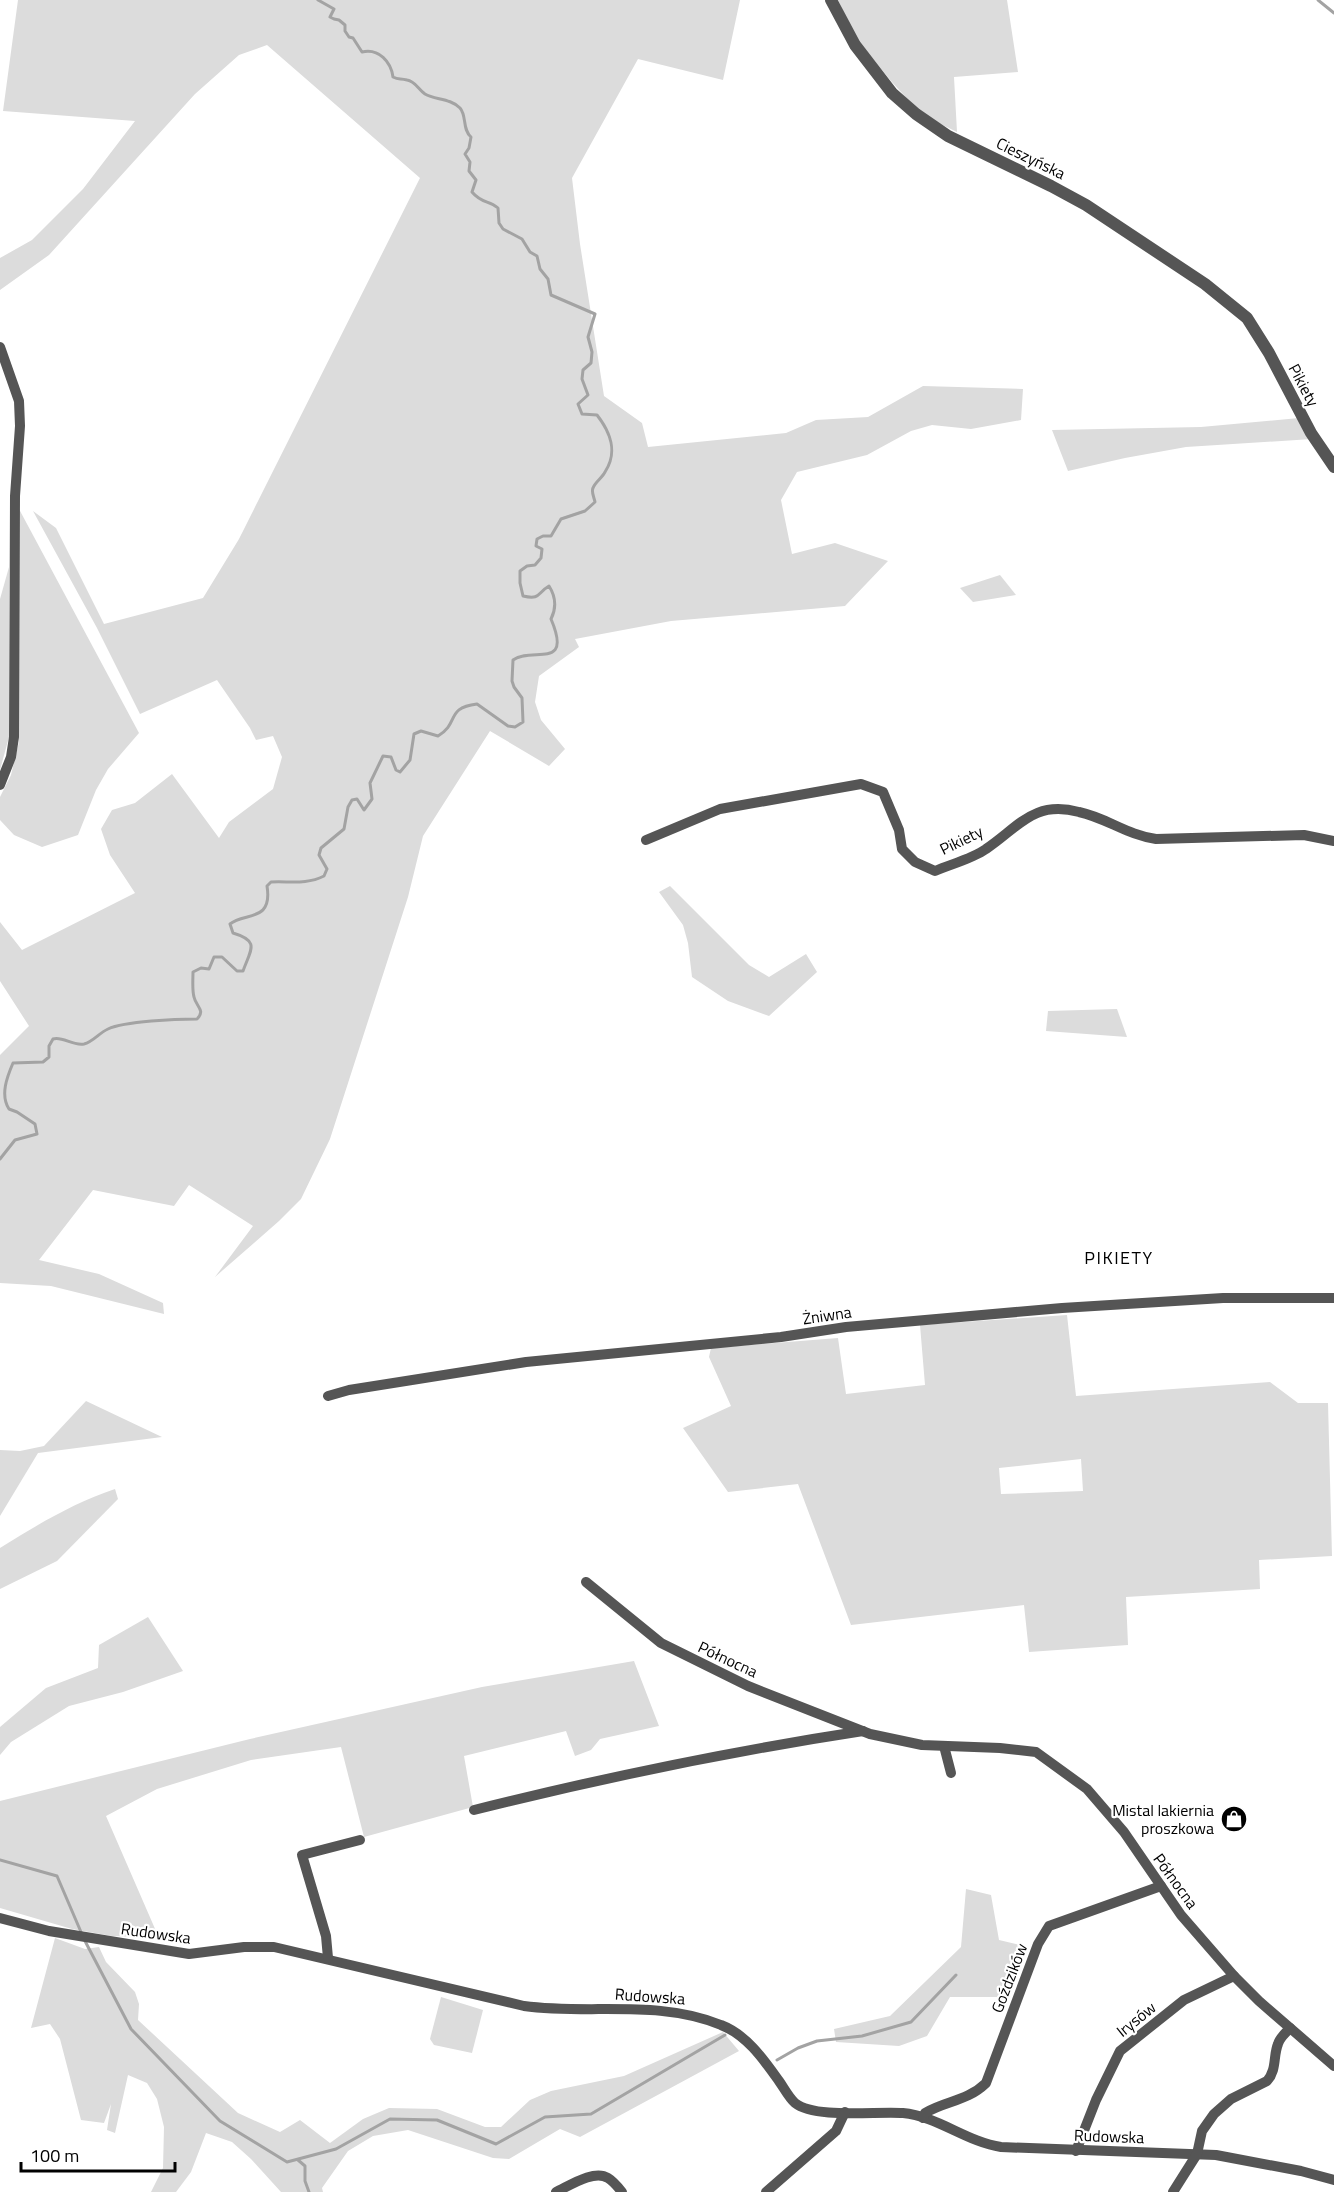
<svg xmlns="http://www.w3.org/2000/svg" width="1334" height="2192" font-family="'Titillium Web',sans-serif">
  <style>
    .green { fill: #dcdcdc; fill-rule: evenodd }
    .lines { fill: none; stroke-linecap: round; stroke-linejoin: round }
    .stream { stroke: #a3a3a3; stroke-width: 3 }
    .minor { stroke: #555; stroke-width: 10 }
    .tertiary { stroke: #555; stroke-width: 12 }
    .labels { text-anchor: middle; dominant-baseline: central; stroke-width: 4.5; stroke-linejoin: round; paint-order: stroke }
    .street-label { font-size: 16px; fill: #000; stroke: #fff }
    .poi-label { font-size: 16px; fill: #000; stroke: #fff; text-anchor: end }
    .neighbourhood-label { font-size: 18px; letter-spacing: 1.5px; fill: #000; stroke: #fff }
  </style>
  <rect width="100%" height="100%" fill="#fff"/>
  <!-- green -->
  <g class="green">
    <polygon points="18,0 740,0 723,80 638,59 572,178 580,244 604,396 642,423 648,447 786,433 816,420 868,417 923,386 1023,389 1021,420 971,429 932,425 911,431 867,455 797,472 781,500 792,554 835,543 888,561 845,606 671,621 575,639 579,647 539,676 535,702 541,720 565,749 549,766 490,731 423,836 408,897 330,1139 301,1199 279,1221 215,1277 253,1226 189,1185 174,1206 93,1190 39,1260 99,1274 163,1303 164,1314 51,1286 0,1283 0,1055 29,1026 0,981 0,922 22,950 135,893 110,855 101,829 112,810 135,803 172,774 219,838 229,822 273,789 282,757 273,736 256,740 250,728 217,680 140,714 97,628 33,511 56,528 104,624 203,598 239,539 420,178 267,45 239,55 195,94 49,255 0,290 0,258 32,240 83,189 135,121 3,111"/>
    <polygon points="838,0 1007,0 1018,72 954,77 957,132 922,115 891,81 856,38"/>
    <polygon points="1299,418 1312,439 1186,447 1125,458 1068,471 1052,430 1201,427"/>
    <polygon points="19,509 139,733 108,769 96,790 78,835 42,847 14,835 0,820 0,797 11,775 19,742"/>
    <polygon points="9,567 9,737 0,770 0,599"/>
    <polygon points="1000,575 1016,595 973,602 960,588"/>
    <polygon points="670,886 749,965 769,977 806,954 817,972 769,1016 728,1001 692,977 688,943 683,925 659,892"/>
    <polygon points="1117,1009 1127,1037 1046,1031 1048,1011"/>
    <path d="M1067,1315L1076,1396L1270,1382L1298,1403H1328L1332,1556L1259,1560L1260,1589L1126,1597L1128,1645L1029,1652L1024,1605L851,1625L798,1484L728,1492L683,1428L731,1406L709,1357L711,1348L838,1338L846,1394L925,1385L920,1325ZM1081,1459L1083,1491L1001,1494L999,1468Z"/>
    <polygon points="86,1401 162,1437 38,1453 0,1516 0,1450 20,1451 44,1446"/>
    <path d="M115,1489L118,1499L57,1561L0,1589V1548C37,1525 73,1503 115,1489Z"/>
    <polygon points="148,1617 183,1671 123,1692 69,1706 11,1742 0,1755 0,1727 46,1688 98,1668 99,1645"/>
    <polygon points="634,1661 659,1726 600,1739 591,1750 575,1756 566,1731 464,1756 473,1807 364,1837 341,1747 251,1760 157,1789 106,1816 159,1938 112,1936 72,1929 0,1908 0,1801 250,1739 482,1687"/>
    <polygon points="966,1889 991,1895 999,1940 1024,1946 1010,1997 950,1997 927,2036 899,2046 836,2042 834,2029 890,2016 961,1947"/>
    <polygon points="55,1938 85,1949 99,1947 106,1962 135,1992 139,2004 138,2020 238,2113 280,2132 300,2120 330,2143 363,2119 389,2108 437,2109 485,2127 501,2127 530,2100 551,2091 624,2076 723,2032 739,2051 580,2137 560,2129 509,2159 493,2158 408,2130 373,2136 348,2151 322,2188 323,2192 281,2192 251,2159 232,2142 206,2133 191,2172 176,2192 151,2192 163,2168 164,2127 157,2099 147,2083 128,2075 115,2133 107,2130 111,2104 104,2123 81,2120 60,2039 50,2024 31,2028"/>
    <polygon points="441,1997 483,2010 472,2053 434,2045 430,2039"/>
  </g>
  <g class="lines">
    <!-- stream -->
    <g class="stream">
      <polyline points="1318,0 1334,13"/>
      <path d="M0,1159L15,1140L37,1134L35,1124L17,1112L9,1109C0,1095 7,1077 13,1063L43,1062L49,1057V1046L53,1039C63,1036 72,1046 84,1044C93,1042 99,1033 108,1029C125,1021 177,1019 197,1019C206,1010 196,1007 194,997C192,990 193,979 193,972L201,968L209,969L214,957H222L237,971H243C251,949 260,941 233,933L230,924C244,912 273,923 267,886L271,882C290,881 306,885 324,876L327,869L319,855L321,848L344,829L348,807L352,800L357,799L364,810L372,799L370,783L383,756L391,757L396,770L400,772L410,760L414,734L421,731L438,736C460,723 445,708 477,704L508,726L515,727L523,722L522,698L514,687L512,681L513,660C532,646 573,671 551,619C557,607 556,597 549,586C537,593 541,600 523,596L520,583V571L527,566L535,565L541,558L542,549L536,546L537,539L543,536H551L561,519L585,511L595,502C594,497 591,492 593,488C595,482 602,478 605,472C618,452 611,433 597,415L582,414L578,404L588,395L582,379L583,370L591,363L592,352L588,337L595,314L551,295L548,279L540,269L537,256L530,252L522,239L503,229L499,223L498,208C489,200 482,204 472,192L476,180L469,171L470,162L465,154L469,148L471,137C462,129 467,116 460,108C450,98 435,100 425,94C418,89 415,81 407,80C400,78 399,80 393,77C391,62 379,48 362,52L353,38L349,37L345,31V25L339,20L334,19L330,17L334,9L318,0"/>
      <polyline points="0,1860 57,1876 81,1932"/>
      <polyline points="85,1941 131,2029 220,2121 287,2162 336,2149 390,2119 437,2120 496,2144 545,2117 591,2114 725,2035"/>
      <polyline points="777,2060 798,2048 817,2041 862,2036 911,2022 956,1975"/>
      <polyline points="298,2160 305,2166 305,2181 309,2192"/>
    </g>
    <!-- minor -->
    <g class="minor">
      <polyline points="0,347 19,401 20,426 15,496 14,737 11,757 0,785"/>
      <path d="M646,840L720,809L861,784L883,792L899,830L902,849L915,862L935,871C951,864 972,859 986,849C1019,827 1033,800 1079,812C1107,818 1127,835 1156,839L1304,835L1334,841"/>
      <polyline points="328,1396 349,1390 526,1362 781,1337 846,1327 1062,1308 1223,1298 1334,1298"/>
      <polyline points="586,1582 661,1643 748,1686 870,1734 922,1745 1000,1748 1036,1752 1087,1789 1124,1832 1181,1915 1234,1976 1259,2001 1334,2066"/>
      <polyline points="944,1746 951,1773"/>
      <path d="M474,1810C602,1778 732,1751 863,1731"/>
      <path d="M0,1918L49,1931L189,1954L244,1947H274L524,2006C590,2015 658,1999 721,2025C747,2035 764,2060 779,2081C784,2088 789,2098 795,2103C815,2119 876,2111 903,2113C937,2116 967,2142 1001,2147L1216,2155L1301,2171L1334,2180"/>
      <polyline points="328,1958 326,1936 302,1855 360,1840"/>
      <path d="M923,2118L925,2113C947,2100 966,2102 986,2083L1038,1944L1049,1926L1161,1886"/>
      <polyline points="1076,2151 1096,2100 1120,2051 1184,2000 1234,1976"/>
      <path d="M556,2192C569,2186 594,2169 608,2178C613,2181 618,2187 622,2192"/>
      <polyline points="766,2192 836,2131 845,2112"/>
      <path d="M1173,2192L1197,2154L1202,2131L1214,2114L1231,2099L1267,2081C1277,2070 1273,2056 1278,2044C1280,2037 1286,2033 1290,2028"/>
    </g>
    <!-- tertiary -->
    <polyline class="tertiary" points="831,0 855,45 892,93 916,114 948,136 1051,186 1086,205 1205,284 1247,318 1269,353 1311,433 1334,467"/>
  </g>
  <!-- icons -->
  <defs>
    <symbol id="shop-disc" viewBox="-11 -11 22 22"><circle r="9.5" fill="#000" stroke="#fff"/><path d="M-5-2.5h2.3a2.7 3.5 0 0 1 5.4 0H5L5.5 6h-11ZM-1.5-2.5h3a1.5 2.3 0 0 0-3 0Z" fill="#fff"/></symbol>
  </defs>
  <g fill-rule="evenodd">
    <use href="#shop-disc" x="1219" y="1804" width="30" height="30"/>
  </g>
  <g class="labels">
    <!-- street labels -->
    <g class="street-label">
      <text transform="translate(1031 158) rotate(26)">Cieszyńska</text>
      <text transform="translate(1304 385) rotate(62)">Pikiety</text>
      <text transform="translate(961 840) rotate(-26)">Pikiety</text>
      <text transform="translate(827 1315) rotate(-8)">Żniwna</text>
      <text transform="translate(728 1659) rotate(25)">Północna</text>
      <text transform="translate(1176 1881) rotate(54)">Północna</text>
      <text transform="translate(156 1933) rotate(8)">Rudowska</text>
      <text transform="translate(1009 1978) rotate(-69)">Goździków</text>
      <text transform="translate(650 1996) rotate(4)">Rudowska</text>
      <text transform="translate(1136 2019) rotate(-39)">Irysów</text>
      <text transform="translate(1109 2136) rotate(2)">Rudowska</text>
    </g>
    <!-- poi labels -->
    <g class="poi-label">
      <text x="1214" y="1810">Mistal lakiernia<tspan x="1214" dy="18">proszkowa</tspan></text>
    </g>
    <!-- neighbourhood labels -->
    <g class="neighbourhood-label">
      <text x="1119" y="1257">PIKIETY</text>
    </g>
  </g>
  <!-- scale -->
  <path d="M21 2162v9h154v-9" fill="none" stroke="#000000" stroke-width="3"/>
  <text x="30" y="2162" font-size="18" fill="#000000" stroke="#ffffff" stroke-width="4.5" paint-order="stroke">100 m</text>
</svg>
